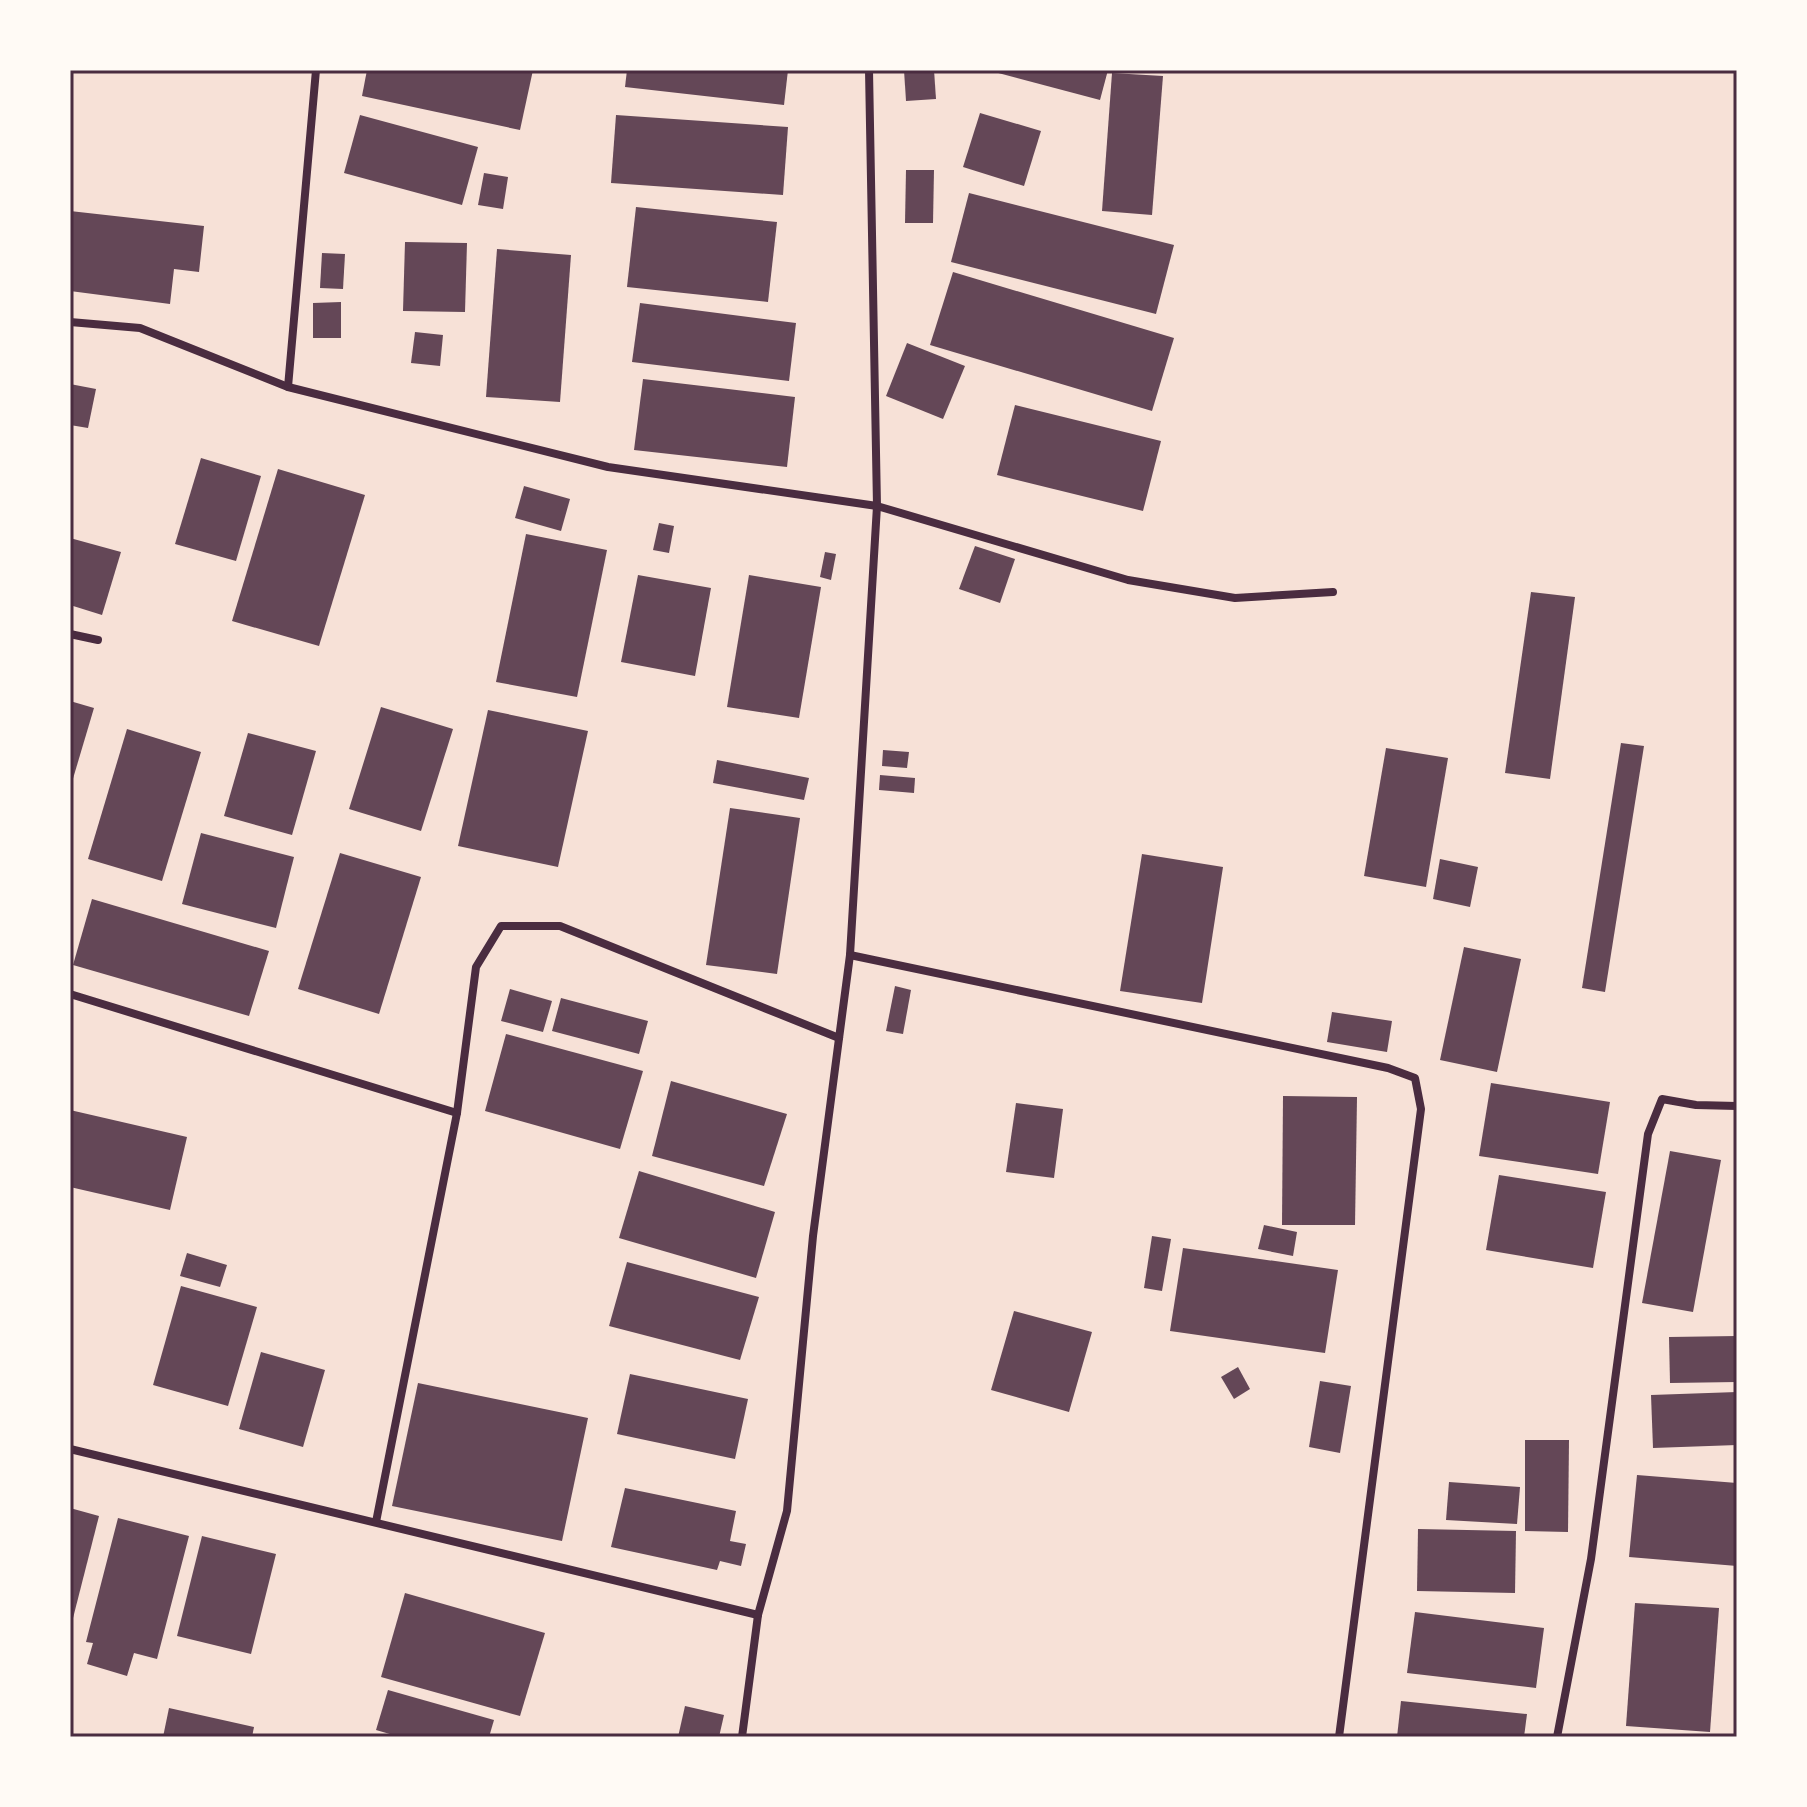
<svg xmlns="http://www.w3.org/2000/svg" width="1807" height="1807" font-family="Lato,sans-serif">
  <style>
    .building { fill: #644757 }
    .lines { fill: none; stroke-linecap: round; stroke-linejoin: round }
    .minor { stroke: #4a2c40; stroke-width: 8 }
    .neatline { fill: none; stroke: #4a2c40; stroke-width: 3 }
  </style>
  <rect width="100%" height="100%" fill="#f7e1d7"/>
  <!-- building -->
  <g class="building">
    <polygon points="367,70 533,70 520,130 362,96"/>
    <polygon points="627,70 788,70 784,105 625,87"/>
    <polygon points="904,70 934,70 936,99 906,101"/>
    <polygon points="987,70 1108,70 1100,100"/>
    <polygon points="1112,73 1163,76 1152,215 1102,211"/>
    <polygon points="980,113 1041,131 1024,186 963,167"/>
    <polygon points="360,115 478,147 462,205 344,173"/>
    <polygon points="616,115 788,127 783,195 611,183"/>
    <polygon points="906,170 934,170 933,223 905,223"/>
    <polygon points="484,173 508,177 503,209 478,205"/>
    <polygon points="969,193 1174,245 1156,314 951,262"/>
    <polygon points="636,207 777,222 768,302 627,287"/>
    <polygon points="70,211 204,226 199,272 174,269 170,304 70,291"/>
    <polygon points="405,242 467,243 465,312 403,311"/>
    <polygon points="497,249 571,255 560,402 486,397"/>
    <polygon points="322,253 345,254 343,289 320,288"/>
    <polygon points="953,272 1174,338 1152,411 930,345"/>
    <polygon points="341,302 341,338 313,338 313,303"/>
    <polygon points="640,303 796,323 789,381 632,362"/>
    <polygon points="415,332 443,335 440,366 411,363"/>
    <polygon points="907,343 965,366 943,419 886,396"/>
    <polygon points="643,379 795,397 787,467 634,450"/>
    <polygon points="70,384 96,389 88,428 70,425"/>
    <polygon points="1015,405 1161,441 1143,511 997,475"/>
    <polygon points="201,458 261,476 236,561 175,544"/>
    <polygon points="278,469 365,495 319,646 232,621"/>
    <polygon points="524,486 570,499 561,531 515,518"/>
    <polygon points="659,523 674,526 669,553 653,550"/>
    <polygon points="526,534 607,550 577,697 496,682"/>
    <polygon points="70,538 121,552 102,615 70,605"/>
    <polygon points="975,546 1015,559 1000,603 959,589"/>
    <polygon points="825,552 836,554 831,580 820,577"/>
    <polygon points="638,575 711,588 695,676 621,662"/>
    <polygon points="749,575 821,587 799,718 727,707"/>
    <polygon points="1531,592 1575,597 1550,779 1505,773"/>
    <polygon points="70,701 94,708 72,782 70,781"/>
    <polygon points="381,707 453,729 421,831 349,809"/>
    <polygon points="488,710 588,731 558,867 458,846"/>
    <polygon points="127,729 201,752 162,881 88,859"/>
    <polygon points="248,733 316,751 292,835 224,816"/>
    <polygon points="1621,743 1644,746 1605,992 1582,988"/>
    <polygon points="1386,748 1448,758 1426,887 1364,876"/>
    <polygon points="883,750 909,752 907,768 882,766"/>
    <polygon points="717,760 809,778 804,800 713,783"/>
    <polygon points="880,775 915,778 914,793 879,790"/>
    <polygon points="730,808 800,818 777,974 706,965"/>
    <polygon points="201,833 294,857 276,928 182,904"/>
    <polygon points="340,853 421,877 379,1014 298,989"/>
    <polygon points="1142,854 1223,867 1202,1003 1120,991"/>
    <polygon points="1440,859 1478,867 1470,907 1433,899"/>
    <polygon points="92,899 269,951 249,1016 73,965"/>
    <polygon points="1464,947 1521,959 1497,1072 1440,1060"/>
    <polygon points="895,986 911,990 903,1034 886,1031"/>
    <polygon points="510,989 552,1001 543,1032 501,1021"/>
    <polygon points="561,998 648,1021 639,1054 552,1031"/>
    <polygon points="1332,1012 1392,1021 1387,1052 1327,1042"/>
    <polygon points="506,1034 643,1071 620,1149 485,1111"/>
    <polygon points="671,1081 787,1114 764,1186 652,1156"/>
    <polygon points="1491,1083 1610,1102 1598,1174 1479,1156"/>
    <polygon points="1283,1096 1357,1097 1355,1225 1282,1225"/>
    <polygon points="1016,1103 1063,1109 1054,1178 1006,1172"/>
    <polygon points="70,1110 187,1137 170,1210 70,1187"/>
    <polygon points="1670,1151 1721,1160 1693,1312 1642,1303"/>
    <polygon points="639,1171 775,1212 756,1278 619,1238"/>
    <polygon points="1499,1175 1606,1192 1593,1268 1486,1250"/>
    <polygon points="1264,1225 1297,1232 1293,1256 1258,1249"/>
    <polygon points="1152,1236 1171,1239 1162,1291 1144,1288"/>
    <polygon points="1183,1248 1338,1270 1325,1353 1170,1331"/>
    <polygon points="187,1253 227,1265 220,1287 180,1276"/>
    <polygon points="627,1262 759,1297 740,1360 609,1326"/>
    <polygon points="181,1286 257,1307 228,1406 153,1385"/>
    <polygon points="1014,1311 1092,1332 1069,1412 991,1390"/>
    <polygon points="1737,1336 1737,1382 1670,1383 1669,1337"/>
    <polygon points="261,1352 325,1370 303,1447 239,1429"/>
    <polygon points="1238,1367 1250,1389 1234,1399 1221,1377"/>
    <polygon points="630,1374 748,1399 735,1459 617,1434"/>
    <polygon points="1320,1381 1351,1386 1340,1453 1309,1447"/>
    <polygon points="418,1383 588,1418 562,1541 392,1506"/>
    <polygon points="1737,1392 1737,1445 1653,1448 1651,1395"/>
    <polygon points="1525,1440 1569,1440 1568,1532 1525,1531"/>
    <polygon points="1637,1475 1737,1483 1737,1566 1629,1557"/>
    <polygon points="1449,1482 1520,1487 1517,1524 1446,1520"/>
    <polygon points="625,1488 736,1511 730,1541 746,1544 741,1566 720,1561 717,1570 611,1547"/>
    <polygon points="70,1508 99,1516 71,1626 70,1626"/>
    <polygon points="118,1518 189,1536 157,1659 134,1653 127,1676 87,1664 93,1643 86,1642"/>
    <polygon points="1418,1529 1516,1531 1515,1593 1417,1591"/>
    <polygon points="202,1536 276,1554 251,1654 177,1636"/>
    <polygon points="405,1593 545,1633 520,1716 381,1677"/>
    <polygon points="1635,1603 1719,1608 1710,1732 1626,1726"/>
    <polygon points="1415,1612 1544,1628 1536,1688 1407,1673"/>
    <polygon points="388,1690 494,1720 489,1737 400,1737 376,1730"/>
    <polygon points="1401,1701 1527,1714 1524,1737 1397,1737"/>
    <polygon points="685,1706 724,1715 719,1737 678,1737"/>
    <polygon points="169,1708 254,1727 252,1737 163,1737"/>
  </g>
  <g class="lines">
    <!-- minor -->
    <g class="minor">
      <polyline points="70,322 140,328 288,387 608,467 877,506 1128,580 1235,598 1333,592"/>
      <polyline points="288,387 316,70"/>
      <polyline points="70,634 98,640"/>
      <polyline points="850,955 1388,1068 1415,1078 1421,1109 1339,1737"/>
      <polyline points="70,994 457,1113"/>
      <polyline points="70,1449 758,1615"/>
      <polyline points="376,1522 457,1113 476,967 501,926 560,926 839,1038"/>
      <polyline points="742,1737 758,1615 787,1511 813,1236 850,955 877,506 869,70"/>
      <polyline points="1557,1737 1591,1559 1648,1134 1662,1099 1696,1105 1737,1106"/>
    </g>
  </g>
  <!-- border -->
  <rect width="1807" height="1807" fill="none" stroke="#fffaf5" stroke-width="144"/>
  <rect x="72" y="72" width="1663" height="1663" class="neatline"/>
</svg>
